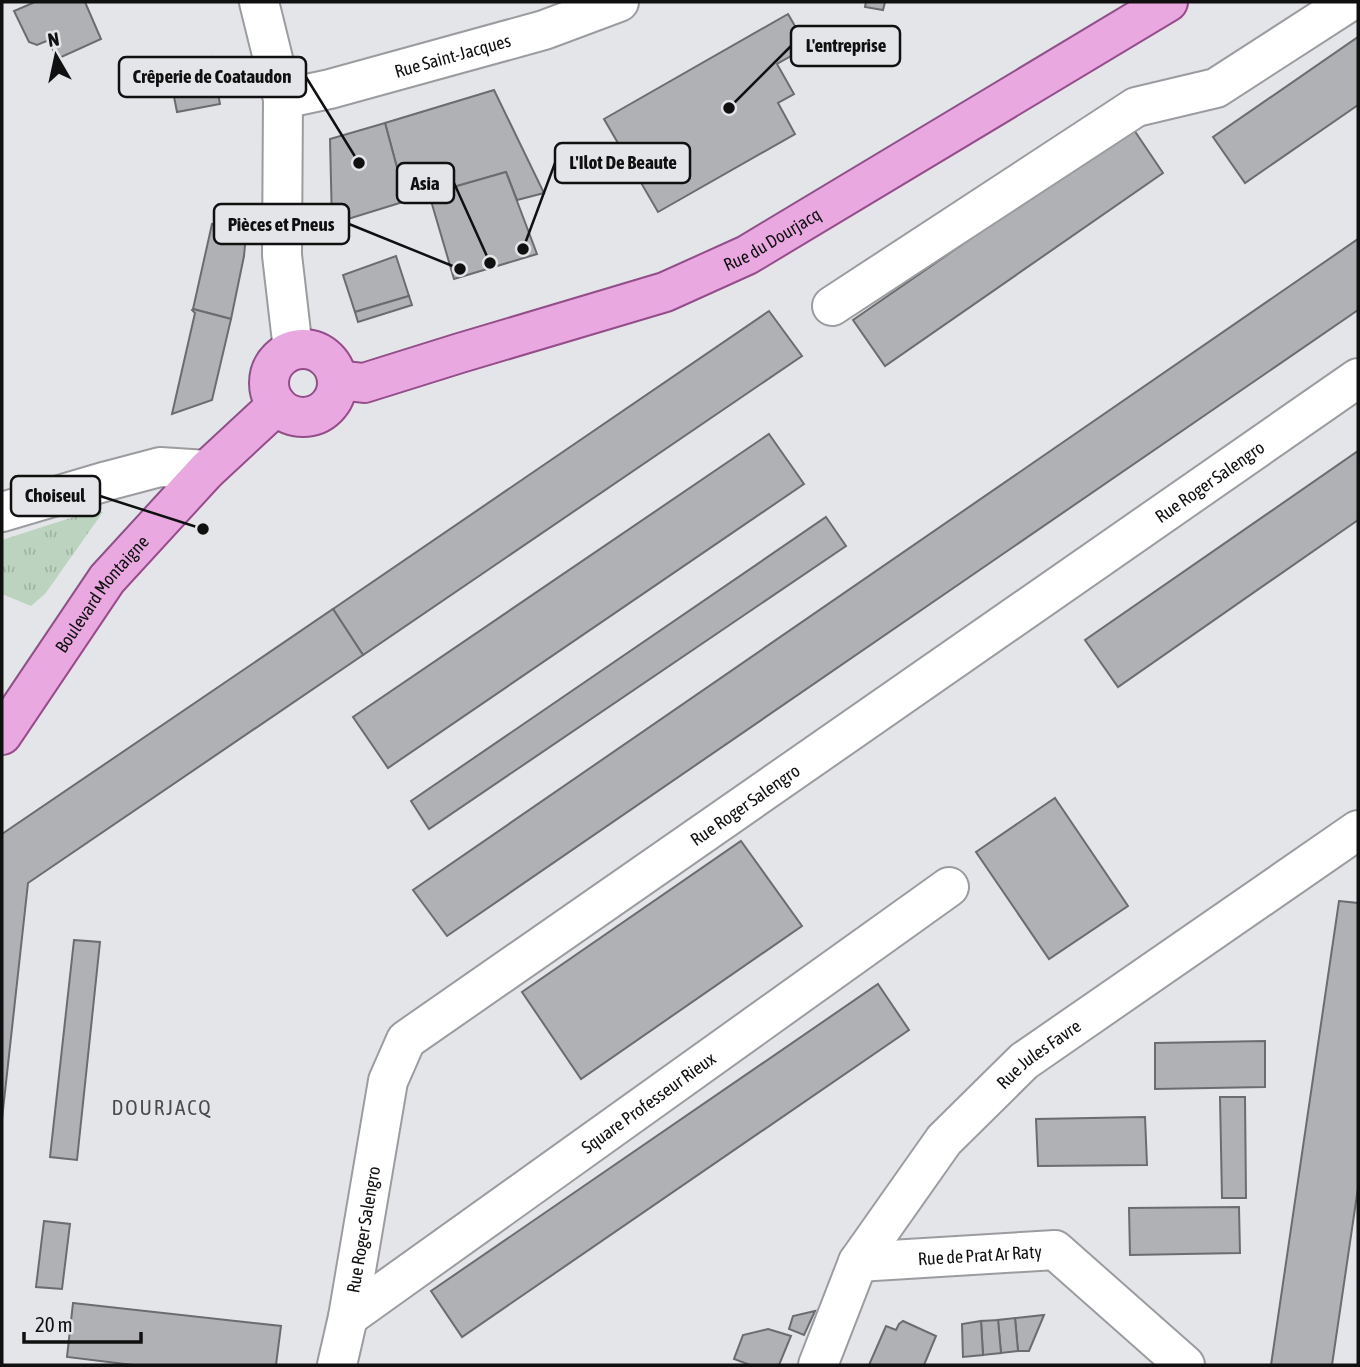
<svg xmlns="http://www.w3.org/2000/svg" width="1360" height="1367" font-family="'Asap Condensed',sans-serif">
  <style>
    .grass { fill: url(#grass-tufts) }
    .building { fill: #b0b1b4; stroke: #6a6c6e; stroke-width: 2 }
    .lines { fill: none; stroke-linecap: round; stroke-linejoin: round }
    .minor-casing { stroke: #9b9c9f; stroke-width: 42 }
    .major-casing { stroke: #934e8a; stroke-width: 42 }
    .minor { stroke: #fff; stroke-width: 38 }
    .major { stroke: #e9a9e0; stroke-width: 38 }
    .labels { text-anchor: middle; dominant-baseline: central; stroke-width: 5; stroke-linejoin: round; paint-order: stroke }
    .street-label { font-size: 18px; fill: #101011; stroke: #e4e5e9 }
    .quarter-label { font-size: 21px; letter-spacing: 2px; fill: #494a4d; stroke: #e4e5e9 }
    .leader { fill: none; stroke: #101011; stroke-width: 2.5 }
    .callout-dot { fill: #101011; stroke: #e4e5e9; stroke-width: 2.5 }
    .callout { fill: #e4e5e9; stroke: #101011; stroke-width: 2.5 }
    .callout-label { font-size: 19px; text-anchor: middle; font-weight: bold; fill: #101011 }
  </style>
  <defs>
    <pattern id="grass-tufts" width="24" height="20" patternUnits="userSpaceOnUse" patternTransform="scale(1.75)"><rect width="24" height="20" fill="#bcd3bf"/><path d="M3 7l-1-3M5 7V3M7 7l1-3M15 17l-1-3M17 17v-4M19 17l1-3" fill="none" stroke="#a1b4a3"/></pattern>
  </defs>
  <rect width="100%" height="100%" fill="#e4e5e9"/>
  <!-- grass -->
  <polygon class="grass" points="95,510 103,512 45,594 31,606 2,594 2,540"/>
  <!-- building -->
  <g class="building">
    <polygon points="35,2 85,2 101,39 57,59 49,40 37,45 29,42 14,11"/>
    <polygon points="866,2 885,2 883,10 865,7"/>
    <polygon points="788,14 807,47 777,64 794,94 778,103 795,134 658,212 604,119"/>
    <polygon points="1358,37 1358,105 1245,183 1213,137"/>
    <polygon points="211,57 220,104 177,112 168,66"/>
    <polygon points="494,90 544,193 517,200 506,172 406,201 385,123"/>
    <polygon points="385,123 406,201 332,224 330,139"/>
    <polygon points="1132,127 1163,173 885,366 853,320"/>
    <polygon points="506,172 537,254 454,279 429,194"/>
    <polygon points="212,224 246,234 244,256 231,319 193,309"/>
    <polygon points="1358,239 1358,310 447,936 413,890"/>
    <polygon points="396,256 409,296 355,312 343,275"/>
    <polygon points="409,296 412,305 358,322 355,312"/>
    <polygon points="193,309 231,319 212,400 172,414 195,313 192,310"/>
    <polygon points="769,311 802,356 363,655 333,609"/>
    <polygon points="769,434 804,484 388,768 353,717"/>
    <polygon points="1358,451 1358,520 1118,687 1085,640"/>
    <polygon points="826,517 846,546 429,829 411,801"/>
    <polygon points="333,609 363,655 28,883 2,1119 2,834"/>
    <polygon points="1055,798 1128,906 1049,959 976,852"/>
    <polygon points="741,841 802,926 581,1079 522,992"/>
    <polygon points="1339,901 1358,903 1358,1188 1332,1365 1271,1365"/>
    <polygon points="74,940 100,942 77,1160 50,1157"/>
    <polygon points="878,984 909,1030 462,1337 431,1291"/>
    <polygon points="1265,1041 1265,1087 1155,1089 1155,1043"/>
    <polygon points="1220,1097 1245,1097 1246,1198 1222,1198"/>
    <polygon points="1145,1117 1147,1165 1038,1166 1036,1119"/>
    <polygon points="1239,1207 1240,1253 1130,1255 1129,1208"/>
    <polygon points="44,1221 70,1224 62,1289 36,1287"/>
    <polygon points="73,1303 281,1326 276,1365 133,1365 67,1357"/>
    <polygon points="815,1311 804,1335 789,1329 793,1316"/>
    <polygon points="1044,1315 1029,1351 1018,1351 1015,1318"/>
    <polygon points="1015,1318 1018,1351 1001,1353 998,1320"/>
    <polygon points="998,1320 1001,1353 983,1355 981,1321"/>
    <polygon points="903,1321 936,1336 924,1365 869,1365 886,1326 896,1330 899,1324"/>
    <polygon points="981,1321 983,1355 963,1357 962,1324"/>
    <polygon points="768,1329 791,1336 779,1365 750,1365 734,1359 743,1335"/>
  </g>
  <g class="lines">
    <defs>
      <g id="minor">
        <polyline points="259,2 283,99 282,255 293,350"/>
        <path id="s1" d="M283,99L330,89L544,30L619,2"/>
        <polyline points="832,306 1136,107 1216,88 1349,2"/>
        <polyline points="2,512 107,481 160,467 207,470"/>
        <path id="s2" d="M858,1262L1055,1250L1185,1365"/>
        <path id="s3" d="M348,1317L949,887"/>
        <path id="s4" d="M337,1365L348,1317L388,1081L406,1040L1358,378"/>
        <path id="s5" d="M818,1365L858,1262L944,1140L1024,1061L1358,830"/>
      </g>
      <g id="major">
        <circle cx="303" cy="383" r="34"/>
        <path id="s6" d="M338,380L364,383L460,353L665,292L747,255L1168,2"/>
        <path id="s7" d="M2,735L107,579L207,470L277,405"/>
      </g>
    </defs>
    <!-- minor casing -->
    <use href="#minor" class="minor-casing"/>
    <!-- major casing -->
    <use href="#major" class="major-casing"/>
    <!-- minor -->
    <use href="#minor" class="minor"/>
    <!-- major -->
    <use href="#major" class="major"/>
  </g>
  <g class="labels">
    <!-- street labels -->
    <g class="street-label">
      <text stroke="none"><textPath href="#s1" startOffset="175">Rue Saint-Jacques</textPath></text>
      <text stroke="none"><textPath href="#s6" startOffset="460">Rue du Dourjacq</textPath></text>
      <text stroke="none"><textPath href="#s4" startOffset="1312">Rue Roger Salengro</textPath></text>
      <text stroke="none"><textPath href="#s7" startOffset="173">Boulevard Montaigne</textPath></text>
      <text stroke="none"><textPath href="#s4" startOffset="746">Rue Roger Salengro</textPath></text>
      <text stroke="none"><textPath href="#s5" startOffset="388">Rue Jules Favre</textPath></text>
      <text stroke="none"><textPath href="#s3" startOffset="369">Square Professeur Rieux</textPath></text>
      <text stroke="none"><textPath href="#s4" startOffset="138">Rue Roger Salengro</textPath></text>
      <text stroke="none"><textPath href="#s2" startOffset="122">Rue de Prat Ar Raty</textPath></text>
    </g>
    <!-- quarter labels -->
    <g class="quarter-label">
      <text x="162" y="1107">DOURJACQ</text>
    </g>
  </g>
  <!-- callouts -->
  <path class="leader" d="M729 108L791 46M359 163L306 77M523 249L555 163M490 263L454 183M460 269L349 224M203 529L100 496"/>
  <g class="callout-dot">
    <circle cx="729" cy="108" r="7"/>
    <circle cx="359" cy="163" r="7"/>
    <circle cx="523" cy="249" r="7"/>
    <circle cx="490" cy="263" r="7"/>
    <circle cx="460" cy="269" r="7"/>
    <circle cx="203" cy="529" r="7"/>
  </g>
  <g class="callout">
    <rect x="791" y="26" width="109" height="40" rx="7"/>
    <rect x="119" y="57" width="187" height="40" rx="7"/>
    <rect x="555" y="143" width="135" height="40" rx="7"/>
    <rect x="397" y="163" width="57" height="40" rx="7"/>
    <rect x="214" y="204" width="135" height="40" rx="7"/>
    <rect x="11" y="476" width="89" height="40" rx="7"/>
  </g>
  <g class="callout-label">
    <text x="846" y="52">L'entreprise</text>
    <text x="212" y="83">Crêperie de Coataudon</text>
    <text x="623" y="169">L'Ilot De Beaute</text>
    <text x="425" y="190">Asia</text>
    <text x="281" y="231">Pièces et Pneus</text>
    <text x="55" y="502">Choiseul</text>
  </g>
  <!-- border -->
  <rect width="1360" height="1367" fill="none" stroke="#101011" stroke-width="7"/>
  <!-- north arrow -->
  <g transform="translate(56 56) rotate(351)" stroke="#e4e5e9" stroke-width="5" paint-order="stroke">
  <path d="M0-5L12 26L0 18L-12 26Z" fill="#101011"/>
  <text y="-10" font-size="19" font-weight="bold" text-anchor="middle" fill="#101011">N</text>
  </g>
  <!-- scale -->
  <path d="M24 1332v10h117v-10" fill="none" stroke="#101011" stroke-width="3.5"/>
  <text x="35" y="1332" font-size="21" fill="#101011" stroke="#e4e5e9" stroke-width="5" paint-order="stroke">20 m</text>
</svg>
